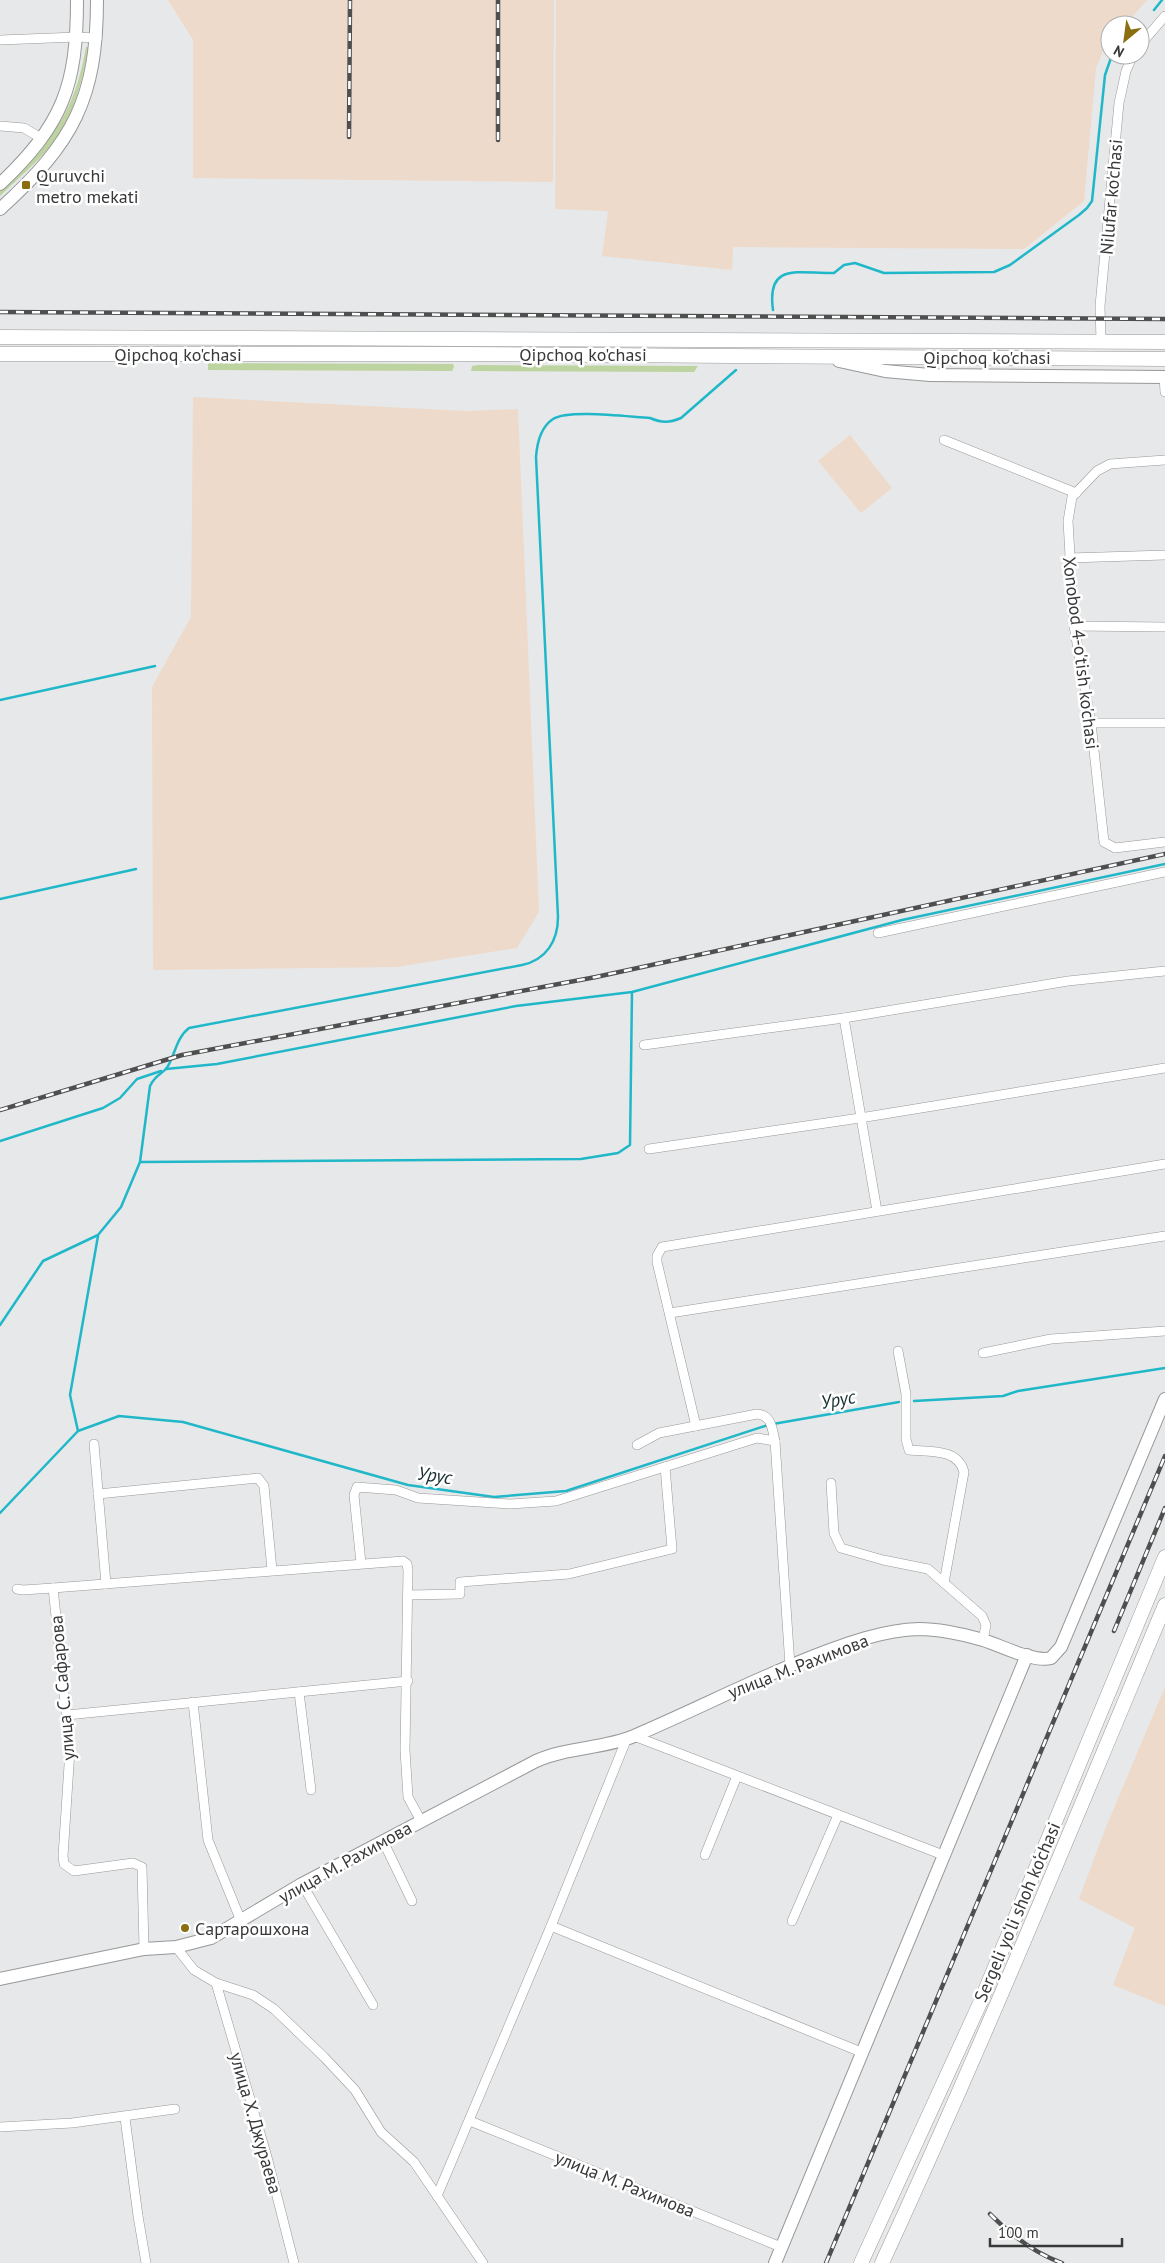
<svg xmlns="http://www.w3.org/2000/svg" width="1165" height="2263" font-family="'PT Sans',sans-serif">
  <style>
    .industrial { fill: #eddaca }
    .green { fill: #bed4a0 }
    .lines { fill: none; stroke-linecap: round; stroke-linejoin: round }
    .stream { stroke: #20b8c8; stroke-width: 2.5 }
    .street-casing { stroke: #979899; stroke-width: 10 }
    .secondary-casing { stroke: #979899; stroke-width: 14 }
    .primary-casing { stroke: #979899; stroke-width: 15 }
    .street { stroke: #fff; stroke-width: 9 }
    .secondary { stroke: #fff; stroke-width: 12 }
    .primary { stroke: #fff; stroke-width: 14 }
    .rail-casing { stroke: #4f4f50; stroke-width: 4.5 }
    .rail { stroke: #fff; stroke-width: 2.5; stroke-dasharray: 8; stroke-linecap: butt }
    .poi-dot { fill: #8b6e10; stroke: #fff; stroke-width: 2 }
    .labels { text-anchor: middle; dominant-baseline: central; stroke-width: 5; stroke-linejoin: round; paint-order: stroke }
    .poi-label { font-size: 18px; fill: #383839; stroke: #fff; text-anchor: start }
    .street-label { font-size: 18px; fill: #383839; stroke: #fff }
    .water-label { font-size: 19px; font-style: italic; fill: #193033; stroke: #fff }
  </style>
  <rect width="100%" height="100%" fill="#e7e8e9"/>
  <!-- industrial -->
  <g class="industrial">
    <polygon points="168,0 554,0 553,182 193,178 193,40"/>
    <polygon points="556,0 1147,0 1125,25 1110,25 1110,40 1107,42 1096,68 1084,201 1024,249 733,247 732,270 602,256 608,211 555,209"/>
    <polygon points="193,397 465,411 518,409 539,912 517,948 396,967 153,970 152,687 191,617"/>
    <polygon points="850,435 892,488 861,513 818,461"/>
    <polygon points="1165,1687 1165,2006 1113,1985 1135,1928 1079,1899 1106,1827"/>
  </g>
  <!-- green -->
  <g class="green">
    <path d="M86,47H89C82,81 74,116 52,144C37,163 17,179 0,196V191C50,141 73,119 86,47Z"/>
    <polygon points="208,363 453,364 454,367 452,371 208,370"/>
    <polygon points="478,365 698,366 694,372 471,371 472,366"/>
  </g>
  <g class="lines">
    <!-- stream -->
    <g class="stream">
      <polyline points="1154,10 1162,0"/>
      <path d="M773,310C766,261 800,274 834,273L844,265L855,263L884,273L994,272L1010,265L1079,215L1087,208L1092,201L1105,75L1112,55"/>
      <polyline points="0,700 155,666"/>
      <polyline points="0,899 136,869"/>
      <polyline points="166,1069 217,1064 516,1006 632,992 902,920 1165,864"/>
      <polyline points="0,1141 103,1108 120,1098 137,1079 161,1071"/>
      <polyline points="140,1162 581,1159 618,1153 630,1145 632,992"/>
      <path d="M0,1325L43,1261L98,1235L121,1207L140,1162L150,1086C156,1073 164,1074 168,1066C175,1054 177,1037 189,1028L522,965C546,960 558,941 558,917L536,457C537,443 541,427 553,419C569,409 630,417 650,418C662,423 669,423 681,418L736,370"/>
      <polyline points="914,1401 1003,1396 1018,1391 1165,1368"/>
      <polyline points="773,1424 899,1402"/>
      <polyline points="78,1431 70,1395 98,1236"/>
      <polyline points="0,1513 78,1431 119,1416 183,1422 408,1485 494,1497 566,1491 768,1425"/>
    </g>
    <defs>
      <g id="street">
        <polyline points="0,40 77,37 97,38"/>
        <polyline points="1140,45 1165,16"/>
        <polyline points="0,126 24,128 41,138"/>
        <polyline points="1101,341 1100,306 1119,103 1126,71 1133,55"/>
        <polyline points="1164,377 1165,392"/>
        <polyline points="944,440 1076,493"/>
        <polyline points="1165,460 1110,464 1097,471 1072,497 1068,521 1074,626 1091,723 1104,842 1115,848 1165,842"/>
        <polyline points="1069,558 1165,555"/>
        <polyline points="1074,626 1165,627"/>
        <polyline points="1091,723 1165,723"/>
        <polyline points="878,933 1165,872"/>
        <polyline points="844,1018 877,1211"/>
        <polyline points="644,1045 844,1018 1068,981 1165,971"/>
        <polyline points="649,1149 860,1118 1165,1068"/>
        <polyline points="670,1313 1165,1236"/>
        <path d="M898,1351L906,1394V1439L909,1450C929,1452 958,1448 964,1472L944,1583"/>
        <polyline points="983,1353 1051,1339 1165,1331"/>
        <polyline points="696,1426 657,1262 657,1256 662,1247 1165,1164"/>
        <polyline points="94,1444 106,1584"/>
        <path d="M637,1445L659,1433L757,1414C772,1415 772,1429 775,1441L790,1666"/>
        <polyline points="831,1483 834,1533 841,1548 883,1560 928,1569 982,1616 986,1625 983,1640"/>
        <polyline points="98,1494 258,1478 264,1486 272,1570"/>
        <polyline points="361,1563 354,1495 357,1487 396,1490 418,1498 510,1504 556,1501 757,1438 775,1441"/>
        <polyline points="53,1588 70,1750 63,1856 64,1864 74,1871 133,1863 142,1867 144,1949"/>
        <polyline points="17,1589 23,1590 53,1588 403,1561 407,1564 408,1570 405,1750 408,1797 421,1821"/>
        <polyline points="408,1595 460,1594 460,1582 569,1574 672,1549 665,1467"/>
        <polyline points="299,1692 311,1790"/>
        <polyline points="193,1702 208,1840 241,1921"/>
        <polyline points="67,1715 408,1681"/>
        <polyline points="634,1736 943,1855"/>
        <polyline points="383,1841 412,1901"/>
        <polyline points="705,1855 737,1776"/>
        <polyline points="302,1884 373,2005"/>
        <polyline points="792,1921 838,1815"/>
        <polyline points="551,1926 861,2052"/>
        <polyline points="176,1947 194,1970 216,1983 253,1995 274,2009 324,2057 355,2090 381,2132 414,2162 483,2263"/>
        <polyline points="216,1983 267,2157 294,2263"/>
        <polyline points="125,2118 138,2216 146,2263"/>
        <polyline points="470,2121 781,2247"/>
        <polyline points="0,2127 72,2123 175,2109"/>
        <polyline points="437,2196 551,1926 627,1738"/>
      </g>
      <g id="secondary">
        <path d="M0,184C63,124 77,86 77,0"/>
        <path d="M0,209C73,143 97,99 97,0"/>
        <polyline points="839,361 885,371 930,375 1165,377"/>
        <path d="M0,1979L144,1949L176,1947L211,1938L302,1884L536,1761C567,1747 603,1749 634,1736C695,1710 753,1680 814,1656C848,1643 883,1630 919,1629C941,1629 962,1634 983,1640C1000,1645 1034,1663 1051,1658L1061,1647L1165,1399"/>
        <polyline points="775,2263 1027,1655"/>
      </g>
      <g id="primary">
        <polyline points="0,337 1165,342"/>
        <polyline points="0,354 464,354 1165,359"/>
        <polyline points="861,2263 980,2003 1165,1557"/>
        <path d="M882,2263C982,2046 1073,1825 1165,1605"/>
      </g>
    </defs>
    <!-- street casing -->
    <use href="#street" class="street-casing"/>
    <!-- secondary casing -->
    <use href="#secondary" class="secondary-casing"/>
    <!-- primary casing -->
    <use href="#primary" class="primary-casing"/>
    <!-- street -->
    <use href="#street" class="street"/>
    <!-- secondary -->
    <use href="#secondary" class="secondary"/>
    <!-- primary -->
    <use href="#primary" class="primary"/>
    <defs>
      <g id="rail">
        <polyline points="349,137 350,0"/>
        <polyline points="498,140 498,0"/>
        <polyline points="0,312 1165,319"/>
        <polyline points="0,1110 182,1055 596,977 1165,854"/>
        <polyline points="1114,1631 1165,1508"/>
        <path d="M990,2214C1011,2235 1034,2253 1062,2263"/>
        <polyline points="826,2263 1165,1456"/>
      </g>
    </defs>
    <!-- rail casing -->
    <use href="#rail" class="rail-casing"/>
    <!-- rail -->
    <use href="#rail" class="rail"/>
  </g>
  <!-- markers -->
  <g class="poi-dot">
    <rect x="21" y="180" width="10" height="10" rx="2.5"/>
    <circle cx="185" cy="1928" r="5"/>
  </g>
  <g class="labels">
    <!-- poi labels -->
    <g class="poi-label">
      <text x="36" y="175">Quruvchi<tspan x="36" dy="21">metro mekati</tspan></text>
      <text x="195" y="1928">Сартарошхона</text>
    </g>
    <!-- street labels -->
    <g class="street-label">
      <text transform="translate(1111 197) rotate(-85)">Nilufar ko'chasi</text>
      <text x="178" y="354">Qipchoq ko'chasi</text>
      <text x="583" y="354">Qipchoq ko'chasi</text>
      <text x="987" y="357">Qipchoq ko'chasi</text>
      <text transform="translate(1081 653) rotate(83)">Xonobod 4-o'tish ko'chasi</text>
      <text transform="translate(798 1666) rotate(-21)">улица М. Рахимова</text>
      <text transform="translate(62 1688) rotate(-95)">улица С. Сафарова</text>
      <text transform="translate(345 1862) rotate(-29)">улица М. Рахимова</text>
      <text transform="translate(1017 1912) rotate(-67)">Sergeli yo‘li shoh ko‘chasi</text>
      <text transform="translate(256 2123) rotate(74)">улица Х. Джураева</text>
      <text transform="translate(625 2184) rotate(22)">улица М. Рахимова</text>
    </g>
    <!-- water labels -->
    <g class="water-label">
      <text transform="translate(838 1399) rotate(-10)">Урус</text>
      <text transform="translate(435 1475) rotate(8)">Урус</text>
    </g>
  </g>
  <!-- north arrow -->
  <g transform="translate(1125 40) rotate(209)"><circle r="24" fill="#ffffff" stroke="#afafb0"/>
  <path d="M0-4L9 19L0 12L-9 19Z" fill="#8b6e10"/>
  <text y="-8" font-size="14" font-weight="bold" text-anchor="middle" fill="#383839">N</text>
  </g>
  <!-- scale -->
  <path d="M990 2238v8h132v-8" fill="none" stroke="#383839" stroke-width="2.5"/>
  <text x="998" y="2238" font-size="15" fill="#383839" stroke="#ffffff" stroke-width="4" paint-order="stroke">100 m</text>
</svg>
